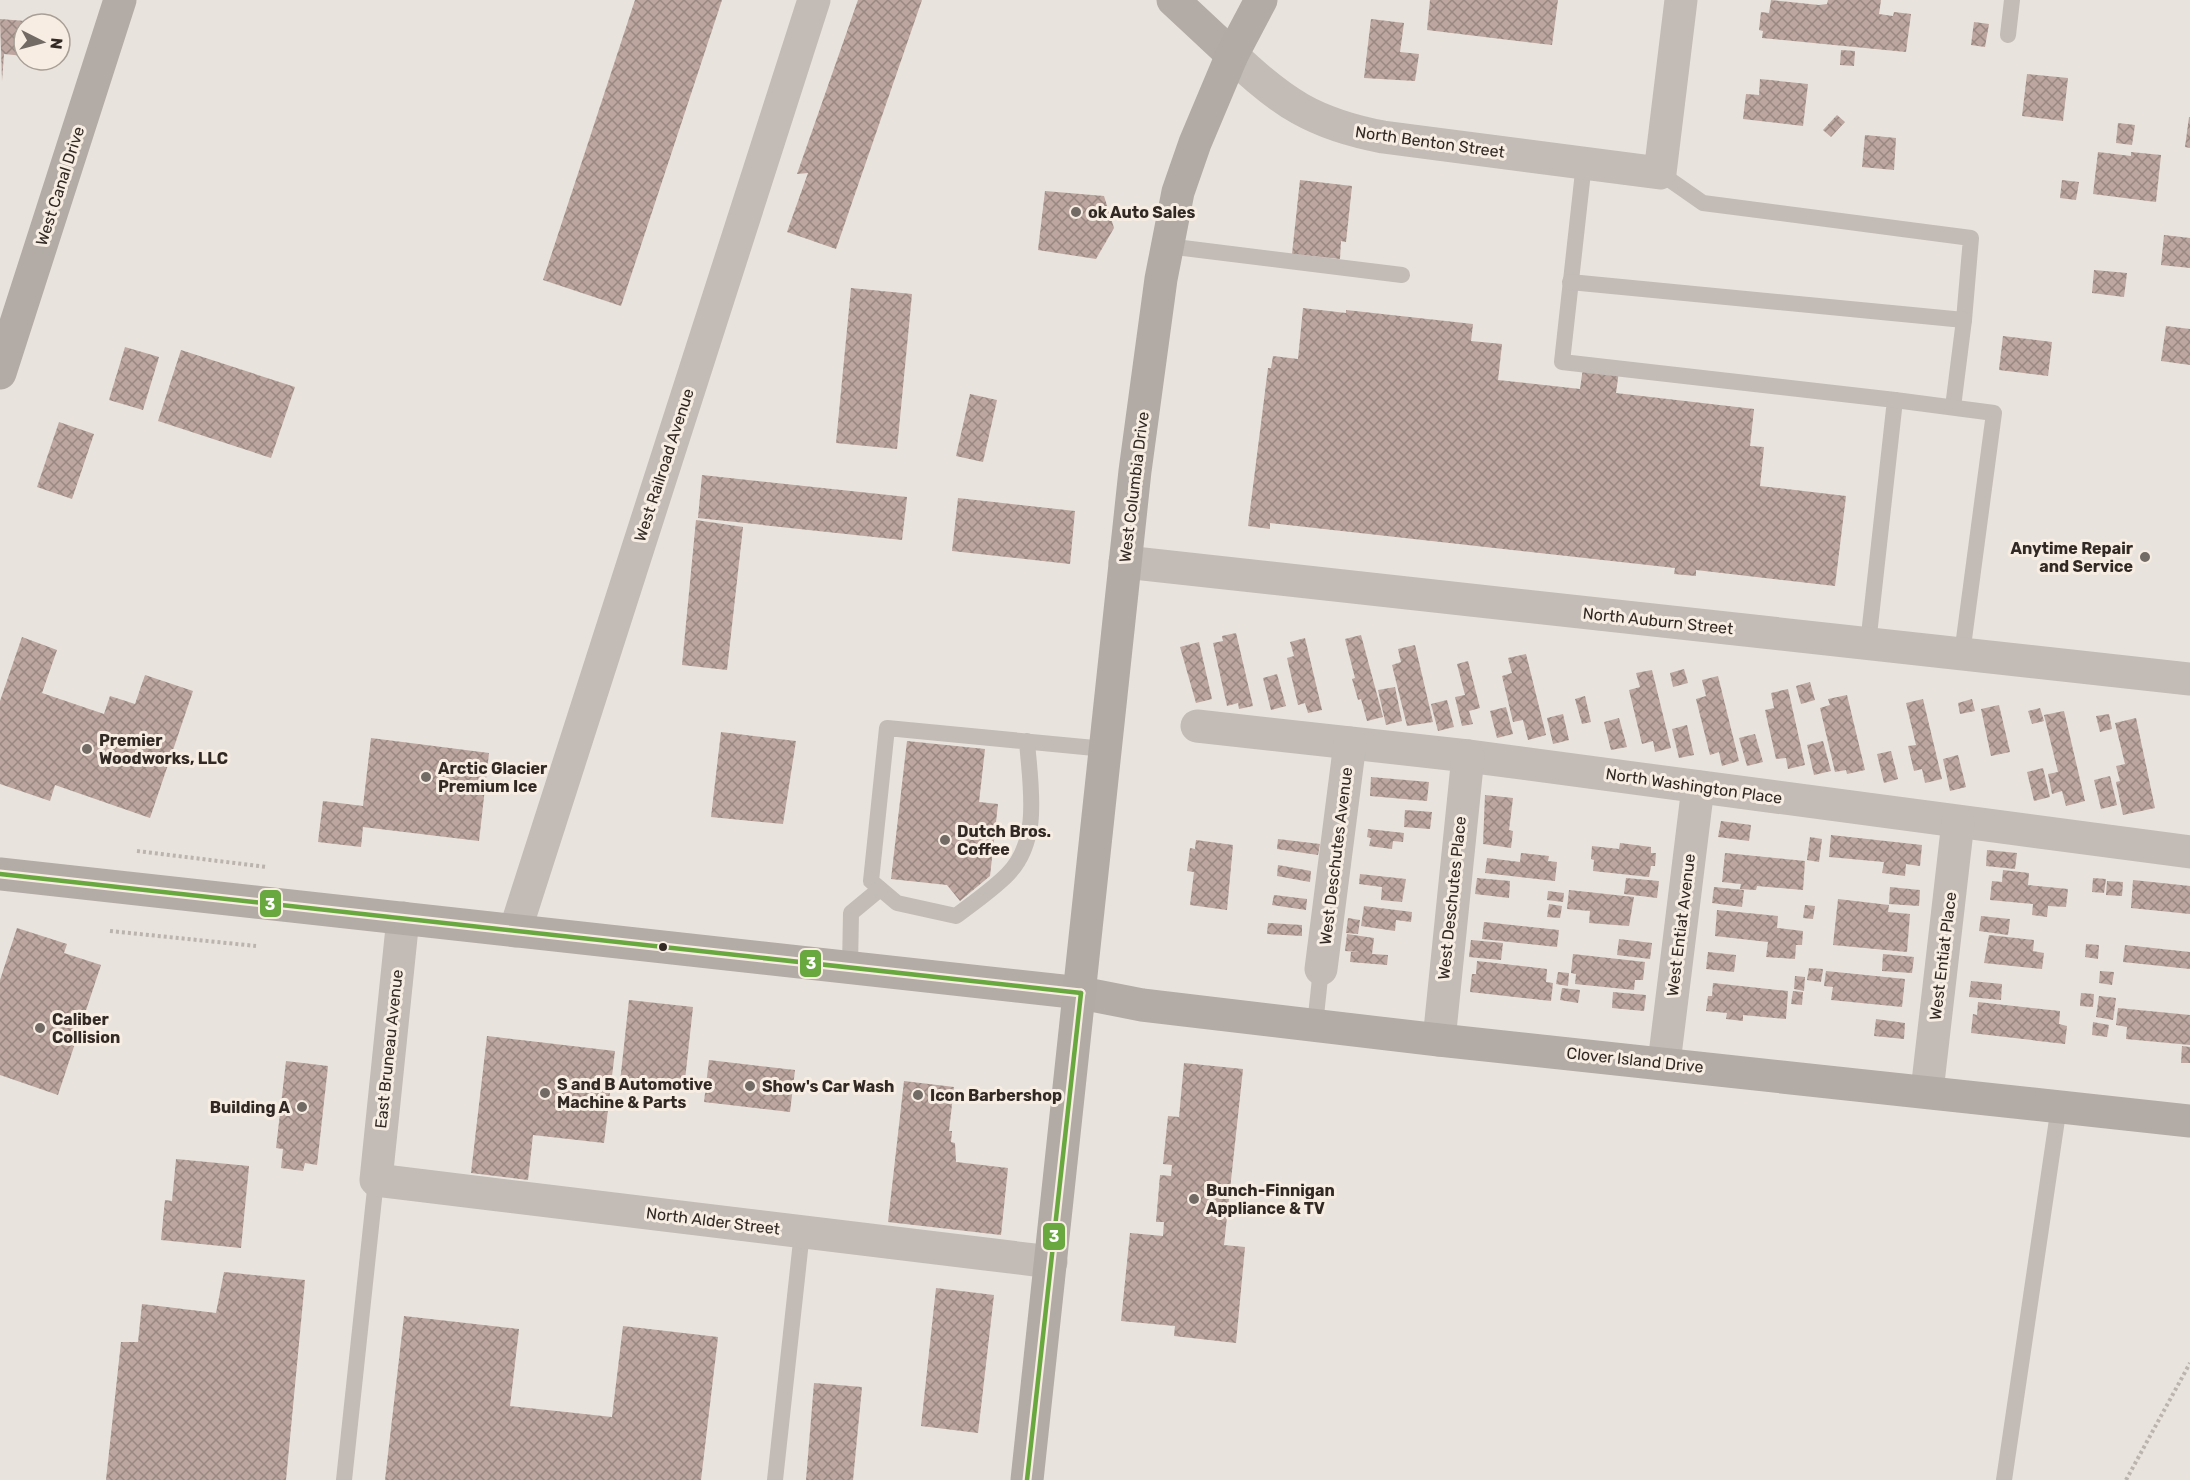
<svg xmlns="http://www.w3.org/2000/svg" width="2190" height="1480" font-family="Rubik,sans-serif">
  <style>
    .building { fill: url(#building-cross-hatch) }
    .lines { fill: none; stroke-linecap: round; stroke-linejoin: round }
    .path { stroke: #bbb3ae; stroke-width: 4; stroke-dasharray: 3 3; stroke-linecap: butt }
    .lane { stroke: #c2bbb6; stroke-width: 16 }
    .street { stroke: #c2bbb6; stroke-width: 33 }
    .secondary { stroke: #b3aba6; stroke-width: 33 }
    .primary { stroke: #b1aaa5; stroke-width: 33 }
    .bus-1-casing { stroke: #f7ede2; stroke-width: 9 }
    .bus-1 { stroke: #68a83f; stroke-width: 4.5 }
    .poi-dot { fill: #726a65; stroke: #f7ede2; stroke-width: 2 }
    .bus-dot { fill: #322925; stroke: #f7ede2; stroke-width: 2 }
    .labels { text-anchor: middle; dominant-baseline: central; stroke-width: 6; stroke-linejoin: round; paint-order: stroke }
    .street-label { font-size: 16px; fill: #322925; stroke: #f7ede2 }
    .poi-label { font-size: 16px; font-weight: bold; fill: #322925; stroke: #f7ede2; text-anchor: start }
    .line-badge { stroke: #f7ede2; stroke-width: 2 }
    .badge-label { font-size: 16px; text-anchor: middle; font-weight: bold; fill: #fff }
  </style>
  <defs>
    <pattern id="building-cross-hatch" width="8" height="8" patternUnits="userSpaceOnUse" patternTransform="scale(1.5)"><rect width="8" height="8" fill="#bca69f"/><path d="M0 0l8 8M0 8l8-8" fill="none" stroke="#998781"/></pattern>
  </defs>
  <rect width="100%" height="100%" fill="#e9e3dd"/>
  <!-- building -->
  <g class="building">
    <polygon points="635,0 722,0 621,306 543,280"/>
    <polygon points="858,0 922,0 836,249 787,232 808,173 797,174"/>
    <polygon points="1430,0 1558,0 1552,45 1427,30"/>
    <polygon points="1771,0 1819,5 1827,4 1828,0 1881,0 1879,14 1893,16 1894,12 1911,14 1906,52 1762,38 1763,31 1759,30 1761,12 1769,13"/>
    <polygon points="0,19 38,22 24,24 24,56 4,54 2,81"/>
    <polygon points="1371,19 1404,23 1400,52 1419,54 1415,81 1364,78"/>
    <polygon points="1974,22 1989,24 1985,47 1971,45"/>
    <polygon points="1841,50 1855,51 1854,66 1840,65"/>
    <polygon points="2027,74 2068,78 2063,121 2022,116"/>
    <polygon points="1760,79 1808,84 1803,126 1743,119 1746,94 1759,95"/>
    <polygon points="1837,115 1845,122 1831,137 1823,130"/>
    <polygon points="2189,117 2190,117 2190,148 2185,147"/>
    <polygon points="2118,123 2135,125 2132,145 2116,143"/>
    <polygon points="1865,135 1896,138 1894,170 1862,167"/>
    <polygon points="2098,152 2131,156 2131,152 2161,155 2156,202 2093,194"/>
    <polygon points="1300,180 1352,186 1346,242 1341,241 1340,259 1292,254"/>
    <polygon points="2062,180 2079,182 2076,200 2060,198"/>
    <polygon points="1045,191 1104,196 1114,228 1096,259 1038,250"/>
    <polygon points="2164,235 2190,238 2190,268 2161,265"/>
    <polygon points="2094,270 2127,273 2124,297 2092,293"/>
    <polygon points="851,288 912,294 897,449 836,443"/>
    <polygon points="1303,308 1346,313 1346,310 1473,324 1471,341 1502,344 1498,380 1580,389 1583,368 1619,371 1616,393 1754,409 1750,446 1764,447 1760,486 1846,496 1835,586 1696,570 1696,576 1674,574 1675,568 1270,523 1270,529 1248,526 1268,368 1271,368 1273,356 1298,359"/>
    <polygon points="2166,326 2190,329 2190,365 2161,361"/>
    <polygon points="2003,336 2052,342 2048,376 1999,370"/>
    <polygon points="125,347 159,357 143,410 109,400"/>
    <polygon points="181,350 295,387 271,458 158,421"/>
    <polygon points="970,394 997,400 983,462 956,456"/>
    <polygon points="59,422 94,434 72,499 37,487"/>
    <polygon points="702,475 907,497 902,540 698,518"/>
    <polygon points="958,498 1075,511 1070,564 952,551"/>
    <polygon points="696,520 743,527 727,670 682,665"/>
    <polygon points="1236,633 1253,706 1239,709 1238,703 1227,706 1213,643 1223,641 1222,636"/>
    <polygon points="1361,635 1383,717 1367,721 1361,699 1358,700 1352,679 1355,678 1345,639"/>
    <polygon points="22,637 57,650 42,693 104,714 110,696 135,704 145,675 193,691 150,818 55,785 50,801 0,784 0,701"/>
    <polygon points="1305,638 1322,710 1308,713 1305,703 1298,705 1287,658 1294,656 1290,642"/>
    <polygon points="1199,642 1212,699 1196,703 1180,647"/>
    <polygon points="1415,645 1433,722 1407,726 1392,665 1401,662 1398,649"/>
    <polygon points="1526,654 1546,735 1528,740 1523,720 1513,722 1502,676 1512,673 1508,658"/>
    <polygon points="1468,661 1480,708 1469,711 1473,724 1462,726 1455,697 1465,695 1457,664"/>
    <polygon points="1684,669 1688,683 1673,687 1670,673"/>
    <polygon points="1652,670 1671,748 1655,752 1653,741 1642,744 1629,690 1640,687 1636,673"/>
    <polygon points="1277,674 1286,706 1271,710 1263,678"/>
    <polygon points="1718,676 1739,761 1722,766 1719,752 1710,755 1696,699 1706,696 1702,680"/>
    <polygon points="1810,682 1815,700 1801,704 1796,686"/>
    <polygon points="1395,687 1402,721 1386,725 1378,690"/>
    <polygon points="1788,689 1805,765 1788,769 1786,758 1776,759 1765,710 1774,708 1771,693"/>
    <polygon points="1847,695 1865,770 1847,774 1846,770 1835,772 1820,708 1830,705 1828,699"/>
    <polygon points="1585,696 1591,722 1582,724 1575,699"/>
    <polygon points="1923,699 1942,779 1925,783 1922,769 1914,771 1908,746 1916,745 1906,703"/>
    <polygon points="1972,699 1975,711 1960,714 1958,703"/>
    <polygon points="1447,700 1454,727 1438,731 1431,704"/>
    <polygon points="1999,705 2010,752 1991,756 1981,709"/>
    <polygon points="1506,707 1513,734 1497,738 1490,711"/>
    <polygon points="2040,708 2044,721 2032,724 2028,711"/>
    <polygon points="2064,711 2085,801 2066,806 2062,791 2052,794 2048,774 2058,772 2044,715"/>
    <polygon points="1563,714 1569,740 1553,744 1547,718"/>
    <polygon points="2109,714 2112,729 2100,732 2096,716"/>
    <polygon points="1619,718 1627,747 1611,750 1604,722"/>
    <polygon points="2136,718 2155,808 2123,815 2116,782 2120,781 2116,766 2125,764 2115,723"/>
    <polygon points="1687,725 1694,755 1679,758 1672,729"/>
    <polygon points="721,732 796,741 783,824 711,817"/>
    <polygon points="1755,734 1763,762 1747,766 1739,738"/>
    <polygon points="371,738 489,753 479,841 363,827 361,847 318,842 323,801 363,806"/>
    <polygon points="907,741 985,749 979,802 998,804 990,876 960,901 947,885 891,879"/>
    <polygon points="1823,741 1831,771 1814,775 1807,745"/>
    <polygon points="1891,751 1898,779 1884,783 1877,754"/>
    <polygon points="1958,755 1966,787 1950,791 1943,759"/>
    <polygon points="2043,768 2050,797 2034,801 2027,772"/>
    <polygon points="2110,776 2117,805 2101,809 2094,780"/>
    <polygon points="1371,777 1429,782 1427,801 1370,796"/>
    <polygon points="1485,795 1513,798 1509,830 1513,831 1511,848 1483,844"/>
    <polygon points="1405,810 1432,812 1430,829 1404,827"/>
    <polygon points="1721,821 1751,825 1749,841 1718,837"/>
    <polygon points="1368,829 1404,833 1403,842 1393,841 1392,849 1369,846 1371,838 1367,837"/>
    <polygon points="1831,835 1922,845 1920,866 1906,864 1905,876 1882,873 1884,862 1829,857"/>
    <polygon points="1810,837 1822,839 1819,862 1807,860"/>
    <polygon points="1278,839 1320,844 1318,855 1277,849"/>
    <polygon points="1196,840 1233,845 1227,910 1190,905 1194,872 1187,871 1190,848 1195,849"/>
    <polygon points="1620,843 1651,847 1651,853 1656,853 1655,866 1651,866 1649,877 1593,871 1594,860 1591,859 1592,846 1619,849"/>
    <polygon points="1987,850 2017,853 2015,869 1986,866"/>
    <polygon points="1521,853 1549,856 1548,861 1557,862 1555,881 1485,873 1487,858 1520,862"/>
    <polygon points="1725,853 1805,861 1803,890 1757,886 1756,890 1740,889 1741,884 1722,882"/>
    <polygon points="1278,865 1311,871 1310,882 1277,876"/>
    <polygon points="2003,870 2029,873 2028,885 2068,889 2066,907 2048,906 2047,917 2032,915 2033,904 1990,900 1992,881 2002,882"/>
    <polygon points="1360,874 1406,879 1402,902 1381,900 1382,887 1359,884"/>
    <polygon points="1477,878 1510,881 1509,898 1475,894"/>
    <polygon points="1626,878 1659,881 1657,898 1624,894"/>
    <polygon points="2093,878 2106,879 2104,893 2092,892"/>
    <polygon points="2133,880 2190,886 2190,914 2131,908"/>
    <polygon points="2107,881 2123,882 2122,896 2106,895"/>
    <polygon points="1714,887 1744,890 1742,907 1712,903"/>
    <polygon points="1890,887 1920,890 1919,906 1889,904"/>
    <polygon points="1569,890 1634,897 1629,926 1589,923 1590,911 1567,909"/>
    <polygon points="1548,891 1564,893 1563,902 1547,900"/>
    <polygon points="1274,895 1307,899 1306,910 1272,905"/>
    <polygon points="1838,899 1889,905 1888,912 1910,914 1907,952 1833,945"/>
    <polygon points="1549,904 1562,906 1560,918 1547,917"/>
    <polygon points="1805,905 1815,906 1813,919 1803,918"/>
    <polygon points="1364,906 1412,912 1411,922 1396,920 1395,931 1361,926"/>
    <polygon points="1717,910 1778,916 1777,928 1803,931 1802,945 1796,945 1795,959 1766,957 1768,942 1715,936"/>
    <polygon points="1981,916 2010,919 2008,935 1979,931"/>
    <polygon points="1348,918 1360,920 1358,934 1346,933"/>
    <polygon points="1484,922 1559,930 1557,947 1482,939"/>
    <polygon points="1268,923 1302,925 1302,936 1267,934"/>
    <polygon points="17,928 67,944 64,953 101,965 58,1095 0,1075 0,980"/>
    <polygon points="1347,934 1374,938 1372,954 1388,955 1387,965 1350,962 1351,952 1359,952 1345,951"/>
    <polygon points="1989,935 2034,940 2033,951 2044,953 2042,969 1984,963"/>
    <polygon points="1619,939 1652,943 1650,959 1617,955"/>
    <polygon points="1471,940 1503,943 1501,960 1469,957"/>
    <polygon points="2086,944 2099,945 2098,959 2085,957"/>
    <polygon points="2125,945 2190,952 2190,969 2123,962"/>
    <polygon points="1708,952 1736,955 1734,972 1706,969"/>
    <polygon points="1573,954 1645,962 1643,980 1635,980 1634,990 1575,984 1576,974 1571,973"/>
    <polygon points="1883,954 1914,957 1912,973 1882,971"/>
    <polygon points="1477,961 1547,969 1546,982 1553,983 1551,1001 1470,992 1472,974 1476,974"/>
    <polygon points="1809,968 1823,969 1821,982 1807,980"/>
    <polygon points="1826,971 1905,979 1902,1007 1831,1000 1833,987 1824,986"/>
    <polygon points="2100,971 2114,972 2112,985 2099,983"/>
    <polygon points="1558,972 1569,973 1568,986 1556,984"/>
    <polygon points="1795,976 1805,977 1804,991 1794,989"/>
    <polygon points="1971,981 2002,984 2001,1000 1969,997"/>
    <polygon points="1713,983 1788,991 1786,1019 1743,1015 1743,1021 1726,1019 1727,1013 1706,1011 1708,996 1712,996"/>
    <polygon points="1562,988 1580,990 1578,1003 1560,1000"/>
    <polygon points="1793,991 1803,992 1802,1005 1791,1004"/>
    <polygon points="1613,992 1646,995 1644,1011 1612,1008"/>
    <polygon points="2081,993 2094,994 2093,1007 2080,1006"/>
    <polygon points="2099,996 2116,998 2113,1020 2096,1017"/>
    <polygon points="629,1000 693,1007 684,1089 620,1082"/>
    <polygon points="1978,1002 2060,1011 2059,1024 2067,1026 2065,1044 1971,1033 1973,1014 1977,1015"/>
    <polygon points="2118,1008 2190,1015 2190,1045 2126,1039 2127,1027 2116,1025"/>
    <polygon points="1876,1019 1905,1023 1904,1039 1874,1036"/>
    <polygon points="2093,1022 2109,1025 2107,1037 2092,1035"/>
    <polygon points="487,1036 615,1051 604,1143 533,1135 528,1180 471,1173"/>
    <polygon points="2182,1046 2190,1047 2190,1063 2181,1063"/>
    <polygon points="709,1060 795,1070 790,1112 704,1102"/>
    <polygon points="286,1061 328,1066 317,1165 305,1163 303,1171 281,1168 283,1149 276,1148"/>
    <polygon points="1184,1063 1243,1069 1224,1245 1245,1247 1236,1343 1174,1336 1175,1326 1121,1321 1130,1233 1163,1236 1164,1222 1156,1222 1160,1175 1171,1176 1172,1165 1163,1164 1168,1116 1179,1117"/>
    <polygon points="904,1081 954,1087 949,1131 952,1131 951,1142 955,1143 956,1162 1008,1168 1001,1235 888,1222"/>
    <polygon points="176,1159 249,1166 241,1248 161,1240 165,1200 172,1201"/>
    <polygon points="224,1272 305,1280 286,1480 106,1480 121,1342 138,1342 142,1304 216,1313"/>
    <polygon points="936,1288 994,1295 978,1433 921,1426"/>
    <polygon points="404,1316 519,1329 510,1406 612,1417 623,1326 718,1337 701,1480 385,1480"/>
    <polygon points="814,1383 862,1387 853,1480 806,1480"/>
  </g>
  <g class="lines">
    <!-- path -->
    <g class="path">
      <polyline points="137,851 267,867"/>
      <polyline points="110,931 256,946"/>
      <polyline points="2126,1480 2190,1363"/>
    </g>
    <!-- lane -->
    <g class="lane">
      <polyline points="2008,35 2012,0"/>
      <polyline points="1584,163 1562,362 1895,400 1868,644"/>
      <polyline points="1660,173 1703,203 1971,238 1964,320"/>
      <polyline points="1167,246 1402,275"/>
      <polyline points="1570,282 1964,320 1953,407"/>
      <polyline points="1895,400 1994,413 1962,654"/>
      <path d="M1027,741C1030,785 1042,840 1007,875C992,890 973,903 956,916L897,903L871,881L887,728L1105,749"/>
      <polyline points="850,967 851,913 880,889"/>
      <polyline points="1315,1025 1321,969"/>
      <polyline points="344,1480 376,1180"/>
      <polyline points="775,1480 802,1232"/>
      <polyline points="2004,1480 2059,1106"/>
    </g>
    <!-- street -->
    <g class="street">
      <path d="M1232,55C1281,102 1314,124 1383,137L1660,173L1681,0"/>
      <polyline points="1125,562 2190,679"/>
      <polyline points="1197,726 1468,756 2190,852"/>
      <polyline points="403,918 376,1180 1051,1262"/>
      <polyline points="515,931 814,0"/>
      <polyline points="1321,969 1350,743"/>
      <polyline points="1439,1040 1468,756"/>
      <polyline points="1664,1063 1698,787"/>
      <polyline points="1927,1091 1958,822"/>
    </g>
    <!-- secondary -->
    <g class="secondary">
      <polyline points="1173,0 1232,55"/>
      <polyline points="0,373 120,0"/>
      <polyline points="0,874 1081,993 1142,1005 1439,1040 2190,1121"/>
    </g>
    <!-- primary -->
    <polyline class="primary" points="1027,1480 1135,471 1161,279 1178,192 1195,143 1232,55 1261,0"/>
    <defs>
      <g id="bus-1">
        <polyline points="0,874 1081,993"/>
        <polyline points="1027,1480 1081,993"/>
      </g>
    </defs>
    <!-- bus-1 casing -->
    <use href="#bus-1" class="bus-1-casing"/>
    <!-- bus-1 -->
    <use href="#bus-1" class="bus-1"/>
  </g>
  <!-- markers -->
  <g class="poi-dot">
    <circle cx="1076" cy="212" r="6"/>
    <circle cx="2145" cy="557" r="6"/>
    <circle cx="87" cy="749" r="6"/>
    <circle cx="426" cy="777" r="6"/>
    <circle cx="945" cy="840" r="6"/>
    <circle cx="40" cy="1028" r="6"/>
    <circle cx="750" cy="1086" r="6"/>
    <circle cx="545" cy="1093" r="6"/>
    <circle cx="918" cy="1095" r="6"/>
    <circle cx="302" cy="1107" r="6"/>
    <circle cx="1194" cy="1199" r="6"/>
  </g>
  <circle class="bus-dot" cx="663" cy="947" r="5"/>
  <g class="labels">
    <!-- street labels -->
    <g class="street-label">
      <text transform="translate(1430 142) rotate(8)">North Benton Street</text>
      <text transform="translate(60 186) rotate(-72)">West Canal Drive</text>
      <text transform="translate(664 465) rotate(-72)">West Railroad Avenue</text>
      <text transform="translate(1134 487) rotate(-83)">West Columbia Drive</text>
      <text transform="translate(1658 621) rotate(6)">North Auburn Street</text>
      <text transform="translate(1694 786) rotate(8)">North Washington Place</text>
      <text transform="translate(1336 856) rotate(-83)">West Deschutes Avenue</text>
      <text transform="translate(1452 898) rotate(-84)">West Deschutes Place</text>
      <text transform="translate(1681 925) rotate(-83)">West Entiat Avenue</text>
      <text transform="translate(1943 956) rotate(-83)">West Entiat Place</text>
      <text transform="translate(389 1049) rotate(-84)">East Bruneau Avenue</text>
      <text transform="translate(1635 1060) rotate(6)">Clover Island Drive</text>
      <text transform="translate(713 1221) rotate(7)">North Alder Street</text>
    </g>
    <!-- poi labels -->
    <g class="poi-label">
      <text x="1088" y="212">ok Auto Sales</text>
      <text x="2133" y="548" text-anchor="end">Anytime Repair<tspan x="2133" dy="18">and Service</tspan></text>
      <text x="99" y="740">Premier<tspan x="99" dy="18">Woodworks, LLC</tspan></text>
      <text x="438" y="768">Arctic Glacier<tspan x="438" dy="18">Premium Ice</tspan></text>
      <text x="957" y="831">Dutch Bros.<tspan x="957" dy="18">Coffee</tspan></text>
      <text x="52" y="1019">Caliber<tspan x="52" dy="18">Collision</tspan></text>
      <text x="557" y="1084">S and B Automotive<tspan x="557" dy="18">Machine &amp; Parts</tspan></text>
      <text x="762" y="1086">Show's Car Wash</text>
      <text x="930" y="1095">Icon Barbershop</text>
      <text x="290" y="1107" text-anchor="end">Building A</text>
      <text x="1206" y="1190">Bunch-Finnigan<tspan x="1206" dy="18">Appliance &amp; TV</tspan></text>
    </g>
  </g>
  <g class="line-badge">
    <rect x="259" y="889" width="23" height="29" rx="6" fill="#68a83f"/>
    <rect x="799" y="949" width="23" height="29" rx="6" fill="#68a83f"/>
    <rect x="1042" y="1222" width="24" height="29" rx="6" fill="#68a83f"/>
  </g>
  <g class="badge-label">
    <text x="270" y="910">3</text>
    <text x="811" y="969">3</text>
    <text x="1054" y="1242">3</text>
  </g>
  <!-- north arrow -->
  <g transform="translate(42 42) rotate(96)"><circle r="28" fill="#f7ede2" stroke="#a89f96" stroke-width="1.5"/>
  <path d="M0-4.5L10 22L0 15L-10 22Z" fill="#726a65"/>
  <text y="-9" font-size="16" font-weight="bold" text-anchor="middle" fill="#322925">N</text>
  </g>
</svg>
